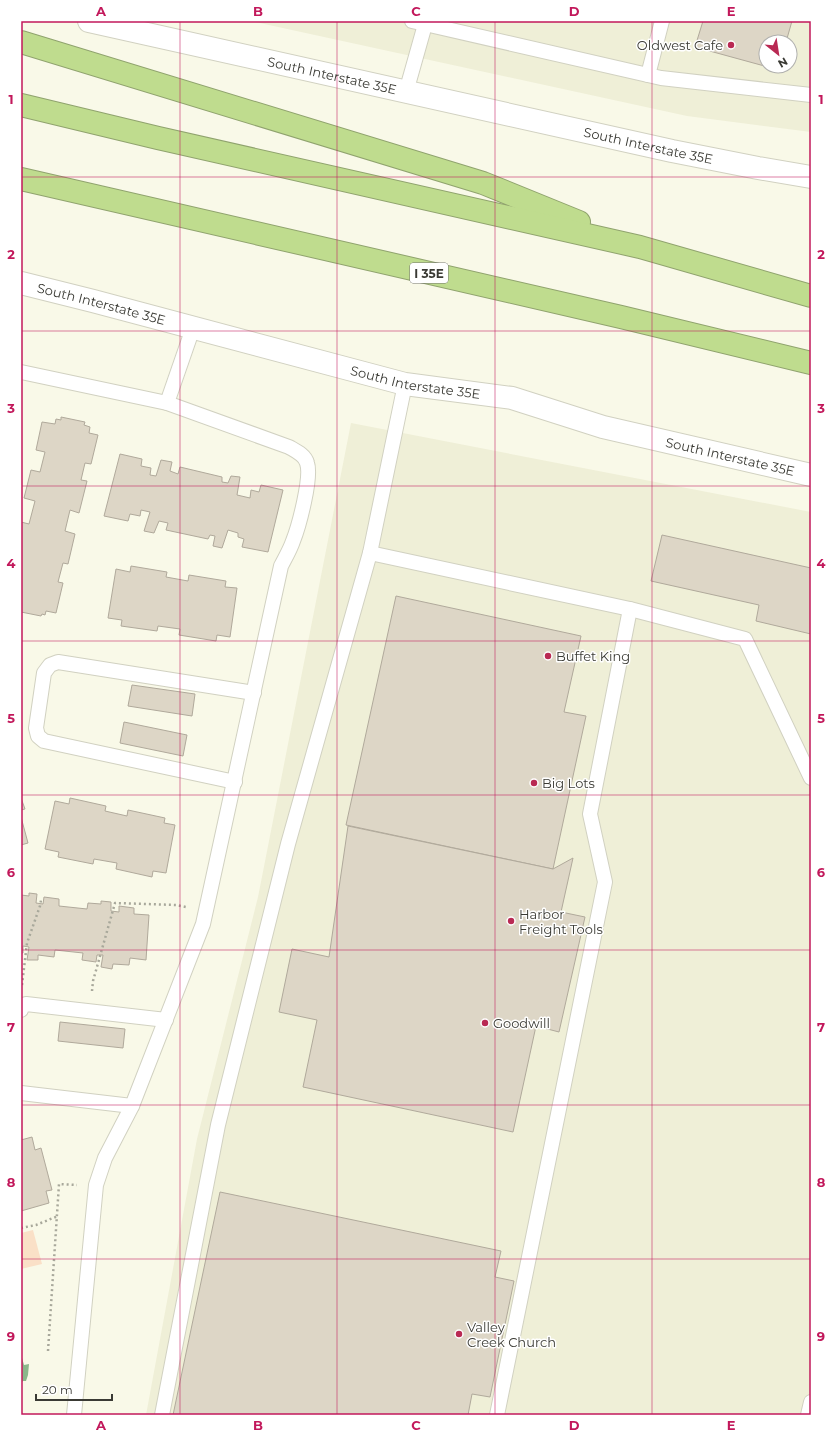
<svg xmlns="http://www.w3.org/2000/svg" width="832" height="1436" font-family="Montserrat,sans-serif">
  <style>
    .built { fill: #efefd7; fill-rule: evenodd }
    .green { fill: #fae0c7 }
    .water { fill: #8bb78b }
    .building { fill: #ddd6c6; stroke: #b0a99b }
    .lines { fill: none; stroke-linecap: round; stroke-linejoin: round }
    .service-casing { stroke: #d1d1c1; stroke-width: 16 }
    .secondary-casing { stroke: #d1d1c1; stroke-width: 24 }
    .motorway-casing { stroke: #90a36e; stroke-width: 24 }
    .path { stroke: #a8a89b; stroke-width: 2.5; stroke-dasharray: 2 3; stroke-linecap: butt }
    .service { stroke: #fff; stroke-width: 14 }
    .secondary { stroke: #fff; stroke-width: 22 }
    .motorway { stroke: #bfdc8e; stroke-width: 22 }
    .grid { fill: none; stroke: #c2185b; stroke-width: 1; stroke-opacity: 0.55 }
    .poi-dot { fill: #b92953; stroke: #fff; stroke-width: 1.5 }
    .labels { text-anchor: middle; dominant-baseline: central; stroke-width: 3; stroke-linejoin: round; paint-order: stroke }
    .shield { fill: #fff; stroke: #757571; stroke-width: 1 }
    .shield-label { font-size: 12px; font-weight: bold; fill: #3a3a34 }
    .poi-label { font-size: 13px; fill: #3a3a34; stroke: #fff; text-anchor: start }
    .street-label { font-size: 13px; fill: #3a3a34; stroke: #fff }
    .neatline { fill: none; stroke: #c2185b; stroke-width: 1.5 }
    .grid-label { font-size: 13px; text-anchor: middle; font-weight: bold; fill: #c2185b }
  </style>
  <rect width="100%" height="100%" fill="#f9f9e8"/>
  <!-- built -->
  <g class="built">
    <path d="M251,21H811V132L687,116ZM766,42H790V66H766Z"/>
    <polygon points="351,423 811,512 811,1415 146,1415 197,1139 258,897"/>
  </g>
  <!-- green -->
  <polygon class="green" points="33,1230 42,1264 21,1269 21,1233"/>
  <!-- water -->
  <polygon class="water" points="21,1358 22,1358 24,1365 29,1364 28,1375 26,1381 23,1381 21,1383"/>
  <!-- building -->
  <g class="building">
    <polygon points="703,21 792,21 786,42 766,42 766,66 780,66 779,70 695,47"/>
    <polygon points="61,417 85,422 84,425 90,427 89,433 98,435 91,464 85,463 81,480 87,481 79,513 70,510 65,531 75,534 68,564 63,563 58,582 63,583 56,613 46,611 45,615 42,614 41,616 21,612 21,522 29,524 35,501 24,498 31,470 40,472 45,452 36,450 42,422 55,424 56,419 61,420"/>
    <polygon points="120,454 142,459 141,466 151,468 150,475 156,476 161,460 172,462 170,471 178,474 180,467 222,477 222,482 228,483 231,476 240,477 237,495 250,498 251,490 259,492 261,485 283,490 268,552 242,547 244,539 238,537 238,533 228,530 222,548 213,546 215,536 210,535 208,539 166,530 168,523 159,521 154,533 144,531 150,512 141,510 140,516 130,514 128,521 104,516"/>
    <polygon points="662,535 811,568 811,634 756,621 759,605 651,581"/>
    <polygon points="131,566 167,572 166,577 188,581 189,575 226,581 225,587 237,588 230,637 217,635 216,641 179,635 180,629 158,626 157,631 121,626 122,620 108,618 116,569 130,572"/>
    <polygon points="396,596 581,636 564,712 586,716 553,869 346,825"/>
    <polygon points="132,685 195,694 192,716 128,706"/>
    <polygon points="124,722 187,735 183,756 120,743"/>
    <polygon points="21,798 25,809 21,810"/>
    <polygon points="70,798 106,806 105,811 127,816 128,810 165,818 164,823 175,825 166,873 153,871 152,877 116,869 117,863 94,859 93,864 58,857 59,852 45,849 55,801 69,804"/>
    <polygon points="21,817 28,843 21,845"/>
    <polygon points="348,826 553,869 573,858 561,912 585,917 559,1032 536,1026 513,1132 303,1087 317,1020 279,1012 292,949 329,957"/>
    <polygon points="29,893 37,894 36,903 43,904 44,897 59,899 59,906 87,909 88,903 101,904 101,901 111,902 111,911 119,912 119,906 134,908 134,914 149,915 146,960 130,958 129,965 113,964 112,969 101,967 103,955 97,955 96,962 82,960 83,953 55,950 54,957 38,955 38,960 27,960 29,947 23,946 23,953 21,953 21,895 29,896"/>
    <polygon points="60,1022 125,1029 123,1048 58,1041"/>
    <polygon points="32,1137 35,1150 41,1148 52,1190 46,1191 49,1203 21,1211 21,1140"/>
    <polygon points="220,1192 501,1251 495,1277 514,1281 490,1397 472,1394 468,1415 173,1415"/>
  </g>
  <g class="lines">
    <defs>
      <g id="service">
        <polyline points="412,21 661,78 811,95"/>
        <polyline points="648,75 662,21"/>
        <polyline points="406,92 426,21"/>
        <path d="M21,372L167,403L289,447C296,451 305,455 307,463C312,477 299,526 293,541C290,550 285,558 281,566L203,924L132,1106L105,1158L96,1185L74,1415"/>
        <polyline points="405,384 370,553 630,609 745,639 811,778"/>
        <polyline points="167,403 193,328"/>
        <polyline points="235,782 44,741 38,736 36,728 44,673 50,665 58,662 254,693"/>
        <polyline points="21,1010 22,1006 26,1004 166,1020"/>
        <polyline points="21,1093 132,1106"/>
        <polyline points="162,1415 218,1125 288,844 370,553"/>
        <polyline points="497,1415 605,882 590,814 630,609"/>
        <polyline points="808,1415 811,1402"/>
      </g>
      <g id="secondary">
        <path id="s1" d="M89,21L672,151L758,168L811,177"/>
        <path id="s2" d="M21,283L93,301L405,384L512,398L603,427L811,475"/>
      </g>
      <g id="motorway">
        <polyline points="21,42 483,183 579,222"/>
        <polyline points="21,105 158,138 640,247 811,296"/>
        <polyline points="21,179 621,317 811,363"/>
      </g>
    </defs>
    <!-- service casing -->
    <use href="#service" class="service-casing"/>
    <!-- secondary casing -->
    <use href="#secondary" class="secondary-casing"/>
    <!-- motorway casing -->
    <use href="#motorway" class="motorway-casing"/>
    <!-- path -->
    <g class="path">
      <polyline points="22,985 27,943 40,906 41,900"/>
      <polyline points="92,991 93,981 115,903 176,905 186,907"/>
      <polyline points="21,1228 36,1225 58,1216"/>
      <polyline points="48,1351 59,1184 77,1185"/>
    </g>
    <!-- service -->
    <use href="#service" class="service"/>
    <!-- secondary -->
    <use href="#secondary" class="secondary"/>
    <!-- motorway -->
    <use href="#motorway" class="motorway"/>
  </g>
  <!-- grid -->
  <path class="grid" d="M180,21V1415M337,21V1415M495,21V1415M652,21V1415M21,177H811M21,331H811M21,486H811M21,641H811M21,795H811M21,950H811M21,1105H811M21,1259H811"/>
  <!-- markers -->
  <g class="poi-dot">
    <circle cx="731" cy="45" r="4"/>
    <circle cx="548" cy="656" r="4"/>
    <circle cx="534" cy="783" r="4"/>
    <circle cx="511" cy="921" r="4"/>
    <circle cx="485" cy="1023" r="4"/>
    <circle cx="459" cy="1334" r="4"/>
  </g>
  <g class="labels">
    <!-- shield labels -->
    <rect class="shield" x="410" y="263" width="38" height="20" rx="3"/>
    <g class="shield-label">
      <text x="429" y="273">I 35E</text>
    </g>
    <!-- poi labels -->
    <g class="poi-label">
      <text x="723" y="45" text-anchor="end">Oldwest Cafe</text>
      <text x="556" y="656">Buffet King</text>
      <text x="542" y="783">Big Lots</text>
      <text x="519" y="914">Harbor<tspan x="519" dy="15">Freight Tools</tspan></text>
      <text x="493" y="1023">Goodwill</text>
      <text x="467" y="1327">Valley<tspan x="467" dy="15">Creek Church</tspan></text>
    </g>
    <!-- street labels -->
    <g class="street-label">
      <text stroke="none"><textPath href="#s1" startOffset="249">South Interstate 35E</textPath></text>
      <text stroke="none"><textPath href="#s1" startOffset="573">South Interstate 35E</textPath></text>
      <text stroke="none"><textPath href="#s2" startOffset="83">South Interstate 35E</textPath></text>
      <text stroke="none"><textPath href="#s2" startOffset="407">South Interstate 35E</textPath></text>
      <text stroke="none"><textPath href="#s2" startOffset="731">South Interstate 35E</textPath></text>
    </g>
  </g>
  <!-- border -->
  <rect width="832" height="1436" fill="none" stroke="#ffffff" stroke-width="44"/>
  <!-- north arrow -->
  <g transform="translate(778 54) rotate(150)"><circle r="19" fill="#ffffff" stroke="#b0b0ae"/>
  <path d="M0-3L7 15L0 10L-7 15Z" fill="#b92953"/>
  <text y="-6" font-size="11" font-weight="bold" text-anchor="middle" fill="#3a3a34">N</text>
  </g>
  <!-- scale -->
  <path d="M36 1394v6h76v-6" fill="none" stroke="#3a3a34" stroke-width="2"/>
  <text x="42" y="1394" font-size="12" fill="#3a3a34" stroke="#ffffff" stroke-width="3" paint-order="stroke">20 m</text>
  <rect x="22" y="22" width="788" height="1392" class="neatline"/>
  <g class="grid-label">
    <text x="101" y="16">A</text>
    <text x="258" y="16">B</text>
    <text x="416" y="16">C</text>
    <text x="574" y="16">D</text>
    <text x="731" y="16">E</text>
    <text x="11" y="104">1</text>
    <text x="821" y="104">1</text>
    <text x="11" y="259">2</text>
    <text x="821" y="259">2</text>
    <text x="11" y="413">3</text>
    <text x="821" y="413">3</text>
    <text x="11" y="568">4</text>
    <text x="821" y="568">4</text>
    <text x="11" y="723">5</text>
    <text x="821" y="723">5</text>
    <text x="11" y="877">6</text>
    <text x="821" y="877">6</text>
    <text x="11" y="1032">7</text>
    <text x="821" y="1032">7</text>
    <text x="11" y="1187">8</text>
    <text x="821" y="1187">8</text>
    <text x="11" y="1341">9</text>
    <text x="821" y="1341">9</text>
    <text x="101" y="1430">A</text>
    <text x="258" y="1430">B</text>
    <text x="416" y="1430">C</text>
    <text x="574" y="1430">D</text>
    <text x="731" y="1430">E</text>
  </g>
</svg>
